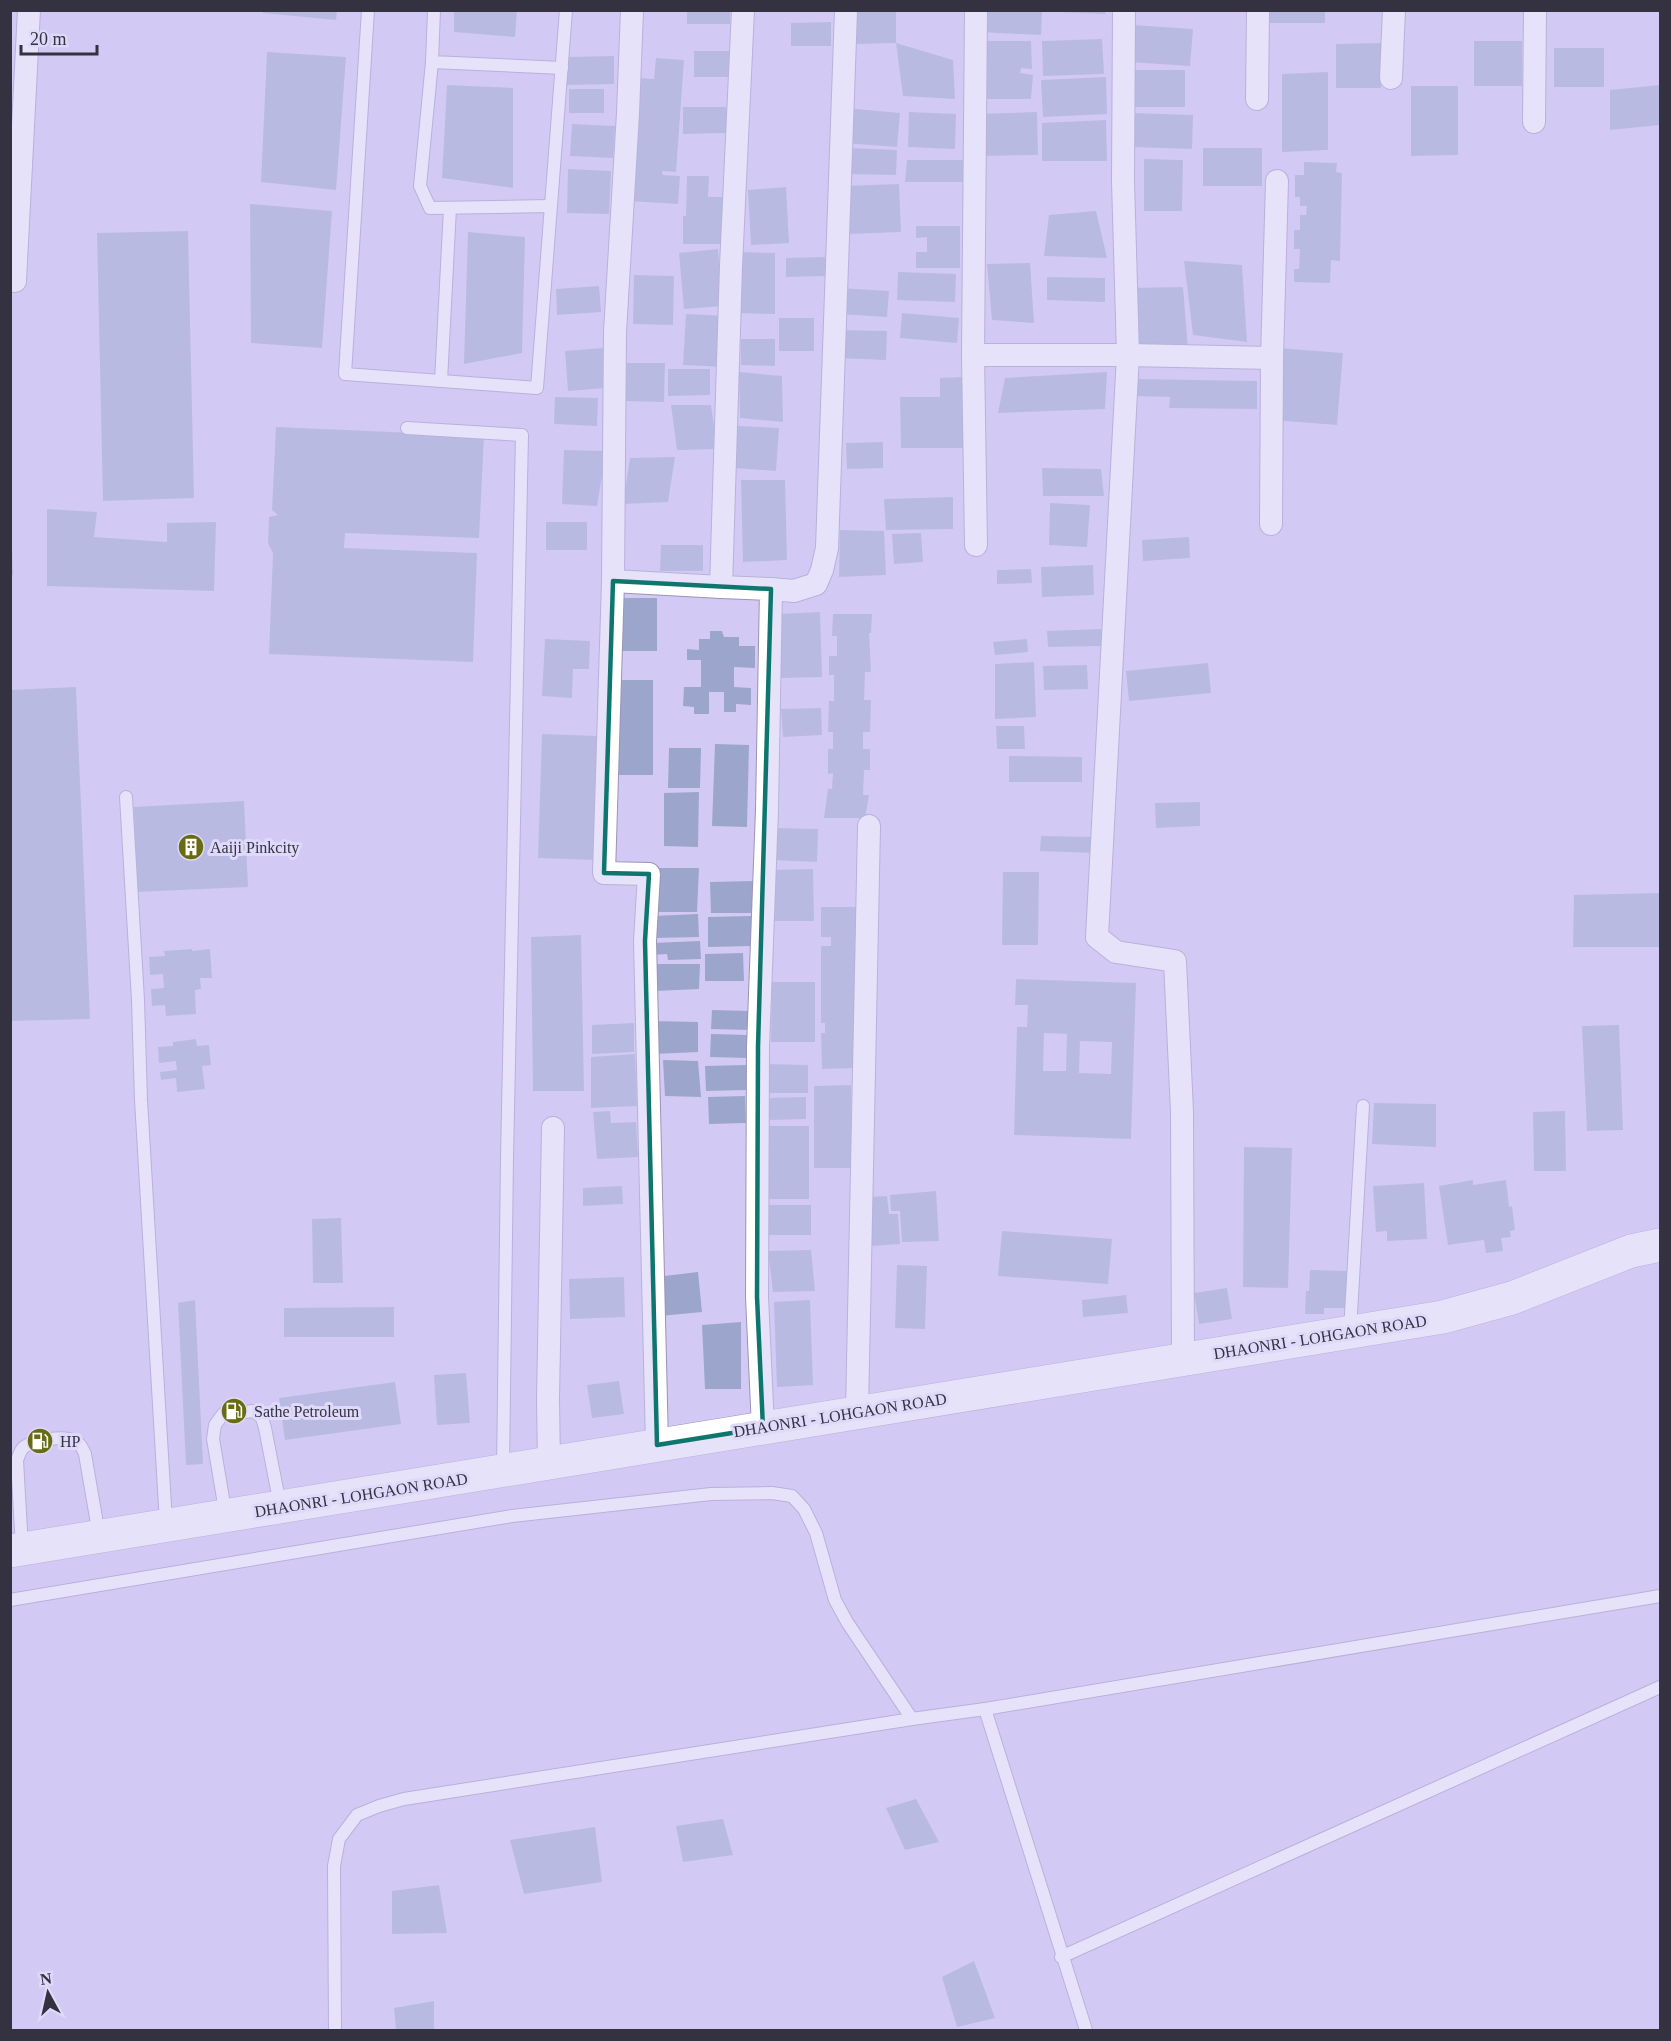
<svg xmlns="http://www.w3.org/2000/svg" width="1671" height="2041" font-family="'Times New Roman',serif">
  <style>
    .building { fill: #9ca6cd; fill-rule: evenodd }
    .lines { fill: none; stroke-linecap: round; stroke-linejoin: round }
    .service-casing { stroke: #9b93ba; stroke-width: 14 }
    .minor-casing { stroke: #9b93ba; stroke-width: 24 }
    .secondary-casing { stroke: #9b93ba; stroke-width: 34 }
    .service { stroke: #fff; stroke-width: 12 }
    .minor { stroke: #fff; stroke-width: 22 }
    .secondary { stroke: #fff; stroke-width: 33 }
    .marked { fill: none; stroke: #0f766e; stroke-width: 4.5; stroke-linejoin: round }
    .labels { text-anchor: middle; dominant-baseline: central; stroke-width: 6; stroke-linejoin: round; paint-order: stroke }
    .poi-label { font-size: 16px; fill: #343141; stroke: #dfd9fa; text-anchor: start }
    .street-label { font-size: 16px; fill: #343141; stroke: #dfd9fa }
  </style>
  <rect width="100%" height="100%" fill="#d2caf4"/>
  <!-- building -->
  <g class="building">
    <polygon points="263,10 337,10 336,20 263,13"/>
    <polygon points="454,10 517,10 515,37 454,32"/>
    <rect x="687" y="10" width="43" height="14"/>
    <polygon points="855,10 896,10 896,43 855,44"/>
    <polygon points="980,10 1042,10 1041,35 979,32"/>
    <polygon points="1058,10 1105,10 1105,14 1058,12"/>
    <rect x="1268" y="10" width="57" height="13"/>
    <polygon points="831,22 831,46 791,46 791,23"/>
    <polygon points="1133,25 1193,29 1190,66 1130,62"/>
    <polygon points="1102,39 1104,74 1043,76 1042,41"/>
    <polygon points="981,41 1031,41 1032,69 1021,68 1020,73 1033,75 1031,99 980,99"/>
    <rect x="1474" y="41" width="48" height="45"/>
    <polygon points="896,43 953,60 955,99 903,96"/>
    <polygon points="1381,43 1381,88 1336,88 1336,44"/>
    <rect x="1554" y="48" width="50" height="39"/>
    <polygon points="694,51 730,51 731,77 694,77"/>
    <polygon points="267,52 346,57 336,190 261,182"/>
    <polygon points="614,56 614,84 567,85 567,57"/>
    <polygon points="656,58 684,60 676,172 662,171 663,175 680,176 678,204 629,201 638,78 654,79"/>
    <rect x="1126" y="70" width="59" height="37"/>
    <polygon points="1328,72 1328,150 1282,152 1282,74"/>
    <polygon points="1106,77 1107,114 1043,117 1041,80"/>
    <polygon points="447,85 513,88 513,188 442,178"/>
    <polygon points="1660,85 1660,125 1610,130 1610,90"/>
    <polygon points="1411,86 1458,86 1458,155 1411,156"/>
    <rect x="569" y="89" width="35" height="24"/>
    <polygon points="683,107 726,107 726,133 683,134"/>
    <polygon points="846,108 900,113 897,147 844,143"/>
    <polygon points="909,112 956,114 955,149 908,147"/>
    <polygon points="1037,112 1038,155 978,156 977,114"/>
    <polygon points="1132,113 1193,115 1192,149 1131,147"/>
    <polygon points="1106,120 1107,161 1042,161 1042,123"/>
    <polygon points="572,124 615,126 613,158 570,156"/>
    <polygon points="848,148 897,150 896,175 847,174"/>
    <rect x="1203" y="148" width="59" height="38"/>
    <polygon points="1144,159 1183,160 1182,211 1144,211"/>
    <polygon points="907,160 965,160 966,182 905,182"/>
    <polygon points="1304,162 1337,163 1336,172 1342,173 1340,261 1331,260 1330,283 1294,282 1294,269 1299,269 1300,249 1294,249 1294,230 1300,230 1300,215 1306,215 1307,206 1300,206 1300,197 1295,197 1295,175 1304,175"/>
    <polygon points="568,169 611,171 609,214 567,213"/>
    <polygon points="687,176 709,176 708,197 726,197 723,244 683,244 683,216 686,216"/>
    <polygon points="899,184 901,232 847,234 845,186"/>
    <polygon points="786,187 789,243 751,245 748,190"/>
    <polygon points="250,204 332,211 322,348 251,343"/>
    <polygon points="1096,211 1107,258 1044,256 1049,215"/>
    <polygon points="916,226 960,226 960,268 916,268 916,252 927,252 927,237 916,238"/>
    <polygon points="188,231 194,498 103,501 97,233"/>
    <polygon points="468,232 525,237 522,353 464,364"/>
    <polygon points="718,249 722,306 684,309 679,253"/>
    <polygon points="738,252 775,253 775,314 738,313"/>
    <polygon points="825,257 825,276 786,277 786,258"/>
    <polygon points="1184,261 1242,265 1247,342 1193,335"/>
    <polygon points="1030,263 1034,323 992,320 987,264"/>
    <polygon points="898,272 956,274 955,302 897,300"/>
    <polygon points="634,275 674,276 673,325 633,324"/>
    <polygon points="1047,277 1105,278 1105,302 1047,300"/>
    <polygon points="599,286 601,312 557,315 556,289"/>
    <polygon points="1183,287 1188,349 1130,349 1129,288"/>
    <polygon points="839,288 889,291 887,317 838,314"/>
    <polygon points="902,313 959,318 957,343 900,338"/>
    <polygon points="686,314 727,316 725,367 683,365"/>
    <rect x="779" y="318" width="35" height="33"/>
    <polygon points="837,330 887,331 886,360 836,358"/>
    <polygon points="741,339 775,339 775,366 741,365"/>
    <polygon points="603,348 606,388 568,391 565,351"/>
    <polygon points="1278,348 1343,353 1337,425 1272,420"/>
    <polygon points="627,363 665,363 664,402 625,401"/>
    <polygon points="668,369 710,369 710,395 668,396"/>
    <polygon points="739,372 782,376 783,422 740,418"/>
    <polygon points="1107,372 1105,409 998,413 1005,378"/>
    <polygon points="964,377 965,448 901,448 900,397 940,397 940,378"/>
    <polygon points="1135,379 1257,381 1257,409 1169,408 1170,397 1134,396"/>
    <polygon points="555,397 598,398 597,426 554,424"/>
    <polygon points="671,405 711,405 717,449 677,450"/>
    <polygon points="737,426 779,428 776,471 734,468"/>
    <polygon points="276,427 484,436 479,538 345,533 344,548 477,553 473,662 269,654 273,553 268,543 269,517 278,515 272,510"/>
    <polygon points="883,442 883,468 847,469 846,443"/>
    <polygon points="564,450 606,451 597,506 562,504"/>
    <polygon points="675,457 668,502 623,504 630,458"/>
    <polygon points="1042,468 1101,469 1104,496 1043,496"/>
    <polygon points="741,480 785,480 787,560 743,562"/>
    <polygon points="953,497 953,529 886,530 884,499"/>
    <polygon points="1050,503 1090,505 1087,547 1049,545"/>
    <polygon points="47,509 97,512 94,537 167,542 167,523 216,522 214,591 47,586"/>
    <rect x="546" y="522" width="41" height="28"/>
    <polygon points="840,530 884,531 886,575 839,577"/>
    <polygon points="921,533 923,562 894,564 892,534"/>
    <polygon points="1189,537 1190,558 1143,561 1142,540"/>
    <polygon points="661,545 703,545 703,571 660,571"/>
    <polygon points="10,549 12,549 13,575 10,575"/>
    <polygon points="1093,565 1094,595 1042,597 1041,567"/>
    <polygon points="1031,569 1032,583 997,584 997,570"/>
    <rect x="615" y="598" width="42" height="53"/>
    <polygon points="820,612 822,677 781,678 779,614"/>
    <polygon points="833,614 872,614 871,633 869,633 871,672 865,672 864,700 871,700 870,732 863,732 863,749 870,749 870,770 864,770 863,795 869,795 865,818 824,818 828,789 832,789 833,773 828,774 828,749 833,749 833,732 828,732 829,701 834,701 834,675 829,675 829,656 837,656 837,636 832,636"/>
    <polygon points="1101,629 1101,646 1048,647 1047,631"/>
    <polygon points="710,631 722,631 724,637 739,637 739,646 755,646 755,668 734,667 734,687 751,688 751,705 736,704 736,712 724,712 724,692 709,692 709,714 694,714 694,707 683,706 684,687 701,687 701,660 687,660 687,649 699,650 699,639 710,639"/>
    <polygon points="545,639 590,641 589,669 573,669 572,698 542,696"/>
    <polygon points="1027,639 1028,652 995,655 993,642"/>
    <polygon points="1034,662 1036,717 995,719 995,664"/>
    <polygon points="1208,663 1211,693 1129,701 1126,671"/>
    <polygon points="1087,665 1088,689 1044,690 1043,666"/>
    <polygon points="614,680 653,680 653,775 612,775"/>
    <polygon points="76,687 90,1019 10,1021 10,690"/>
    <polygon points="821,708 822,735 783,737 781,709"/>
    <polygon points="996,726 1024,726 1025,749 997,749"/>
    <polygon points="542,734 598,736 594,860 538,858"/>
    <polygon points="715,744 749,745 747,827 712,826"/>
    <polygon points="669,748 701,748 700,788 668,788"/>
    <polygon points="1009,756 1082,757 1082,782 1009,782"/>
    <polygon points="699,792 698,847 664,846 664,793"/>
    <polygon points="244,801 248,887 136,892 134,807"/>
    <polygon points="1200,802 1200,826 1156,828 1155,803"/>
    <polygon points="773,828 818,829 817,862 772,860"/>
    <polygon points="1041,836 1096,837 1095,853 1040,851"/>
    <polygon points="654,868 699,868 697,912 654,912"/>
    <polygon points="813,869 814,921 772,921 771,870"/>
    <polygon points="1003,872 1039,872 1038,945 1002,945"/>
    <polygon points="753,881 754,913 711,913 710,882"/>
    <polygon points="1660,893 1660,947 1573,947 1574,895"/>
    <polygon points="821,907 856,907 857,1068 822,1069 821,1033 825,1033 825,1023 821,1023 821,946 831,946 831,937 821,937"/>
    <polygon points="698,914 699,937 654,938 653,916"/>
    <polygon points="752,916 752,946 708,947 708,917"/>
    <polygon points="581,935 584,1091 533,1091 531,937"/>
    <polygon points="700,941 701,959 668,960 667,954 652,955 652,943"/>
    <polygon points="192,949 192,951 210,949 212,978 200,978 201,989 195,990 196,1014 166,1016 165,1005 152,1006 151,989 164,988 163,974 150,975 149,957 165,956 164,951"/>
    <polygon points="743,953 744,981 705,981 705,954"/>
    <polygon points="653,964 700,964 699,989 655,991"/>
    <path d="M1016,979L1136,983L1131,1139L1014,1135L1017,1027H1027L1028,1005H1015ZM1044,1033L1067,1034L1066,1071H1043ZM1080,1041L1112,1042L1111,1074L1079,1073Z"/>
    <polygon points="772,982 815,982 815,1042 771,1042"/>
    <polygon points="712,1010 751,1011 750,1030 711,1029"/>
    <polygon points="652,1021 698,1022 698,1052 653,1054"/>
    <polygon points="634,1023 634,1052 592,1054 592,1025"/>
    <polygon points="1619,1025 1623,1130 1587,1131 1582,1026"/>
    <polygon points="711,1034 748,1035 747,1058 710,1057"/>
    <polygon points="196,1039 197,1046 209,1045 211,1065 202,1066 205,1089 177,1092 176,1078 161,1080 160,1072 177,1070 176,1061 159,1063 158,1047 173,1046 173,1042"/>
    <polygon points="635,1054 637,1106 591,1108 591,1057"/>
    <polygon points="663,1060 698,1061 701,1097 665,1096"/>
    <polygon points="764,1064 808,1065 808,1093 764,1093"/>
    <polygon points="746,1065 746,1090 706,1091 705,1066"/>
    <polygon points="851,1085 851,1168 814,1168 814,1086"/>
    <polygon points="745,1096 746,1123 709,1124 708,1097"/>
    <polygon points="806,1097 806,1119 768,1120 767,1098"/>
    <polygon points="1374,1103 1436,1104 1436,1147 1372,1144"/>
    <polygon points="610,1111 611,1123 636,1122 638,1157 597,1159 593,1112"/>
    <polygon points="1565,1111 1566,1171 1534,1171 1533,1112"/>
    <polygon points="768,1126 809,1126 809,1199 769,1199"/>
    <polygon points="1244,1147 1292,1148 1288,1288 1243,1287"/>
    <polygon points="1473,1180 1473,1185 1506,1180 1509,1207 1512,1206 1515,1230 1510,1231 1511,1237 1501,1238 1503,1251 1486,1253 1484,1240 1448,1245 1439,1186"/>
    <polygon points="1424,1183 1427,1239 1387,1241 1387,1231 1376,1232 1373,1186"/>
    <polygon points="622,1186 623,1204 583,1206 583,1188"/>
    <polygon points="936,1191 939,1241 902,1242 900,1211 891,1211 890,1195"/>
    <polygon points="887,1196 889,1214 898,1214 900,1244 871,1246 869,1197"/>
    <rect x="767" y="1205" width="44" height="30"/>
    <polygon points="341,1218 343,1283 313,1283 312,1219"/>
    <polygon points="1002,1231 1112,1239 1108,1284 998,1276"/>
    <polygon points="811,1250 815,1291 773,1292 768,1251"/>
    <polygon points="897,1265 927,1266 925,1329 895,1328"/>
    <polygon points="1310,1270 1347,1271 1345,1308 1324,1308 1324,1314 1305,1314 1306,1291 1309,1291"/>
    <polygon points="698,1272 702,1312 660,1316 656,1277"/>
    <polygon points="624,1277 625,1317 570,1319 569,1279"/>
    <polygon points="1227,1288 1232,1319 1199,1324 1194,1293"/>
    <polygon points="1126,1295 1128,1313 1083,1317 1082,1300"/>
    <polygon points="195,1300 203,1464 186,1465 178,1303"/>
    <polygon points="810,1300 813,1385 777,1387 774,1302"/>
    <polygon points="394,1307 394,1337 284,1337 284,1308"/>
    <polygon points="741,1322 741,1389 705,1389 702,1325"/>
    <polygon points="466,1373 470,1423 437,1425 434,1375"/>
    <polygon points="619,1381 624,1414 592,1418 587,1385"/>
    <polygon points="395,1382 401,1424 285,1440 279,1398"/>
    <polygon points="916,1799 939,1842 905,1850 886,1808"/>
    <polygon points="723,1819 733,1855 683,1862 676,1826"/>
    <polygon points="595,1827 602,1882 524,1894 510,1840"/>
    <polygon points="439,1885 447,1933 392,1934 392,1891"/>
    <polygon points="974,1961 995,2018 957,2027 942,1977"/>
    <polygon points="434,2001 434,2030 396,2030 394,2008"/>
  </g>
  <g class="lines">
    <defs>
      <g id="service">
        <polyline points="368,10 345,374 537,388 566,10"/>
        <polyline points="434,10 432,62 562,68"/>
        <polyline points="432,62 420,186 430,208 551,206"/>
        <polyline points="441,381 450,208"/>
        <polyline points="407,428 522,435 507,1158 503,1470"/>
        <polyline points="126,797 138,1000 141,1100 166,1523"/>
        <polyline points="1350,1331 1363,1106"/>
        <polyline points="226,1516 213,1439 215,1425 223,1414 254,1411 262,1418 265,1428 280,1505"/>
        <path d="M22,1548L17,1460C19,1456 20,1450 24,1447C34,1439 66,1435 77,1442C81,1445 83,1449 85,1454L99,1535"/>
        <polyline points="10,1600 512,1516 711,1494 772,1493 792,1496 804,1509 816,1533 835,1600 847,1622 912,1719"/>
        <polyline points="985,1709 1086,2030"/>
        <polyline points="1061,1957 1660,1687"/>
        <polyline points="335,2030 334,1866 339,1839 357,1815 379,1806 404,1799 912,1719 985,1709 1660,1596"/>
      </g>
      <g id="minor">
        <polyline points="632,10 628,113 615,332 613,581 721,587"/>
        <polyline points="743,10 731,266 721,587 771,589 767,810 758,1047 757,1297 763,1428"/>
        <polyline points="976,10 973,355 1128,355 1097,937 1116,952 1175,961 1182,1112 1183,1359"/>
        <polyline points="1124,10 1123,181 1128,355 1272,358"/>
        <polyline points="1391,78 1394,10"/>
        <polyline points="1257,99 1258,10"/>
        <polyline points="1534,122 1535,10"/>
        <polyline points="15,281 29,10"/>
        <polyline points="973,355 976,545"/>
        <polyline points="1271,524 1272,358 1277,181"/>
        <polyline points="613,581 604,873 649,874 645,941 657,1445"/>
        <polyline points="771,589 794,591 816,584 822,570 827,548 846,10"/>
        <polyline points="857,1412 869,826"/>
        <polyline points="549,1464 548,1399 553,1128"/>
      </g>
      <polyline id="secondary" points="10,1551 1443,1317 1512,1298 1631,1251 1660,1245"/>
    </defs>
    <!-- service casing -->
    <use href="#service" class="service-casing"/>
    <!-- minor casing -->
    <use href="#minor" class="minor-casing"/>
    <!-- secondary casing -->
    <use href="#secondary" class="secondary-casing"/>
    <!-- service -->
    <use href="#service" class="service"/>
    <!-- minor -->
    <use href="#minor" class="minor"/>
    <!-- secondary -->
    <use href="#secondary" class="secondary"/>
  </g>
  <!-- marked area -->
  <path d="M0 0H1671V2041H0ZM613,581L771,589L758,1047L757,1297L763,1428L657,1445L645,941L649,874L604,873Z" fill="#d2caf4" fill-opacity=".55" fill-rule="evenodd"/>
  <path class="marked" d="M613,581L771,589L758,1047L757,1297L763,1428L657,1445L645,941L649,874L604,873Z"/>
  <!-- icons -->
  <defs>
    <symbol id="building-disc" viewBox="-11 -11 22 22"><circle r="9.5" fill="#676c10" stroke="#dfd9fa"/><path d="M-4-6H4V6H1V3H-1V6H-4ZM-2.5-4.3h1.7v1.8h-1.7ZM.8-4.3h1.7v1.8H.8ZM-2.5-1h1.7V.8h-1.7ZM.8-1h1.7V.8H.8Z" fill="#fff"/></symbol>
    <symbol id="fuel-disc" viewBox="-11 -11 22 22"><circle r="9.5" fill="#676c10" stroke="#dfd9fa"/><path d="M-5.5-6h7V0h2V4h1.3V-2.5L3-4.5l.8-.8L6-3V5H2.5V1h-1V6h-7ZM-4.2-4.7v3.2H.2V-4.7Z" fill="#fff"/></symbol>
  </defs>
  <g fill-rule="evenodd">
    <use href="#building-disc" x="176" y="832" width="30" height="30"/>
    <use href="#fuel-disc" x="219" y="1396" width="30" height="30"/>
    <use href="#fuel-disc" x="25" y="1426" width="30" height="30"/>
  </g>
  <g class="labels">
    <!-- poi labels -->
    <g class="poi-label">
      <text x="210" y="847">Aaiji Pinkcity</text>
      <text x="254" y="1411">Sathe Petroleum</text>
      <text x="60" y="1441">HP</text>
    </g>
    <!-- street labels -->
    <g class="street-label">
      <text transform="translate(1320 1337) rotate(-9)">DHAONRI - LOHGAON ROAD</text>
      <text transform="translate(840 1415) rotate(-9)">DHAONRI - LOHGAON ROAD</text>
      <text transform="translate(361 1495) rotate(-9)">DHAONRI - LOHGAON ROAD</text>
    </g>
  </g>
  <!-- border -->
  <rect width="1671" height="2041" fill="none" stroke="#343141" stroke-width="24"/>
  <!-- north arrow -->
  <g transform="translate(48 1993) rotate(352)" stroke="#dfd9fa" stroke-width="4.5" paint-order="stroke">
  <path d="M0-4.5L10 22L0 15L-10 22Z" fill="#343141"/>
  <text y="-9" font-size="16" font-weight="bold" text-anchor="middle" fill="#343141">N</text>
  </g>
  <!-- scale -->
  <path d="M21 45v9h76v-9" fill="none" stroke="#343141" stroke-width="3"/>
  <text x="30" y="45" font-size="18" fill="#343141" stroke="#dfd9fa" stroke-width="4.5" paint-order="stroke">20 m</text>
</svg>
